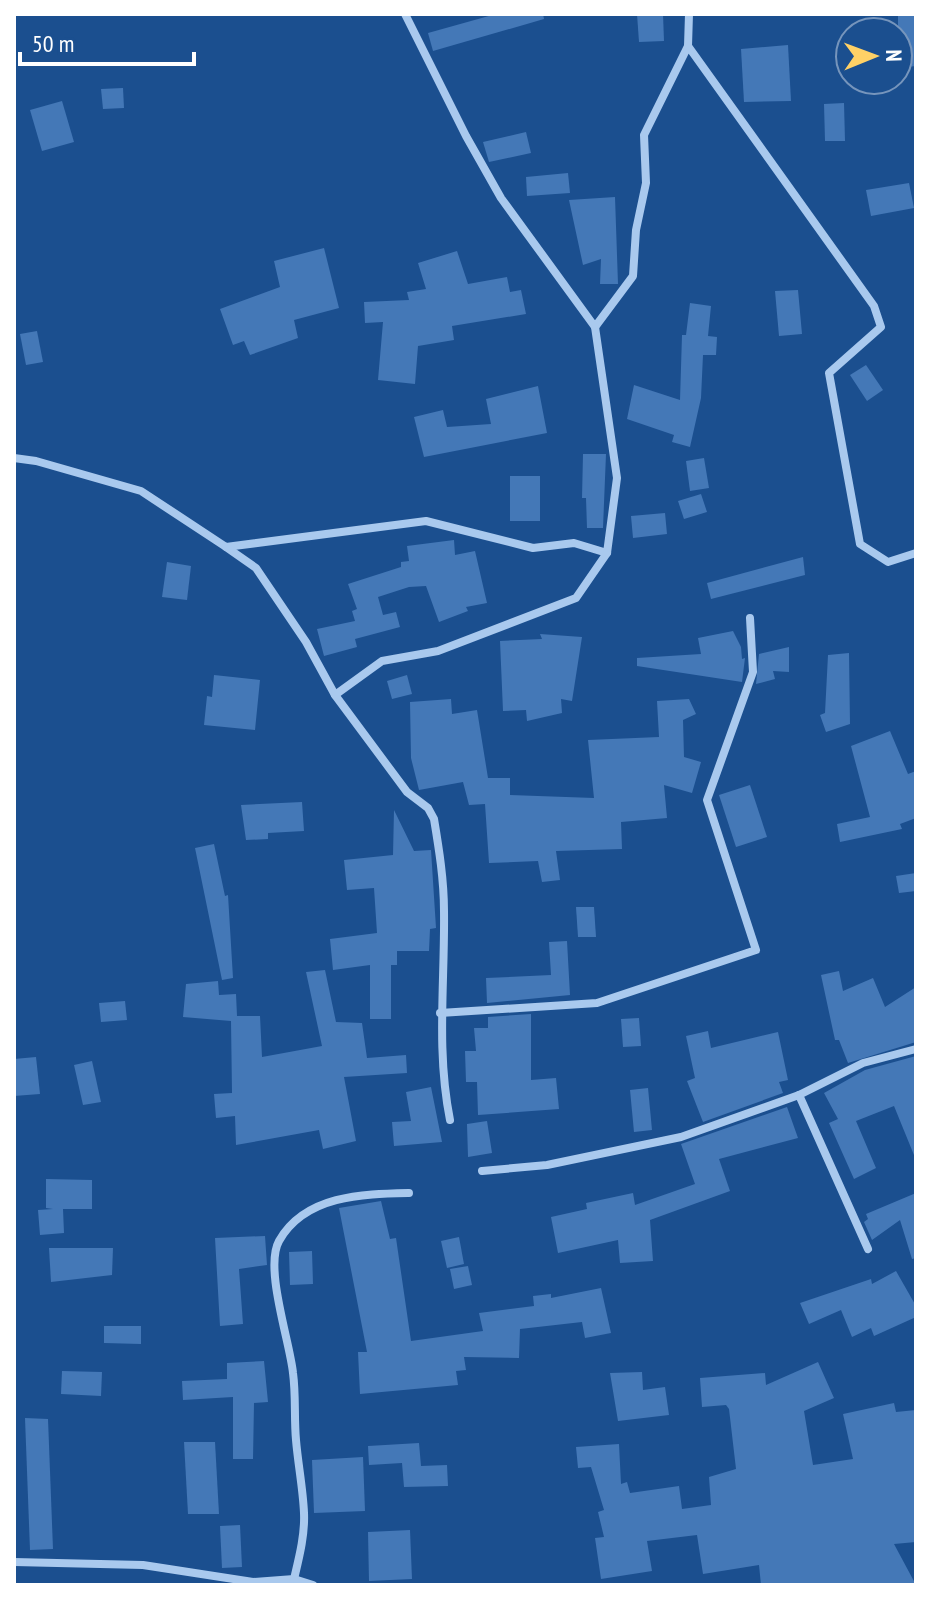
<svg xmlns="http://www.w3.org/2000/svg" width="930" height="1599" font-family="'PT Sans Narrow',sans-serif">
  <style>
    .building { fill: #4478b7 }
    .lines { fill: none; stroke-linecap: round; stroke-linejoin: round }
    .street { stroke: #a9c9ee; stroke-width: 8 }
  </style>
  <rect width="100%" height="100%" fill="#1b4f8f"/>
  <!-- building -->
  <g class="building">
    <polygon points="496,14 543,14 544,19 433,51 428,33"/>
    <polygon points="637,14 663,14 664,41 639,42"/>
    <polygon points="898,14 916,14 916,66 898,68"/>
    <polygon points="788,45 791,101 744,102 741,49"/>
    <polygon points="123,88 124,108 103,109 101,89"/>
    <polygon points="62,101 74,142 42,151 30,110"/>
    <polygon points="844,103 845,141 825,141 824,104"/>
    <polygon points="526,132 531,153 489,162 483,142"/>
    <polygon points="568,173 570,193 527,196 526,177"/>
    <polygon points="909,183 914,208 871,216 866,190"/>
    <polygon points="615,197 618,284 600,284 601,259 583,265 569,200"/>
    <polygon points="324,248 339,308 294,320 298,338 250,355 244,341 233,345 220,309 280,287 274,261"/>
    <polygon points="457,251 468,284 507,277 510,292 521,290 526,314 452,326 454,340 418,346 415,384 378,380 383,322 365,323 364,302 409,300 407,292 426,289 418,263"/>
    <polygon points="798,290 802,334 779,336 775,291"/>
    <polygon points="690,303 711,306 708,336 717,337 716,355 703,355 701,398 690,447 672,442 674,435 627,419 634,385 680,400 682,335 686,335"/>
    <polygon points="37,331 43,362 26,365 20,334"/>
    <polygon points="866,365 883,390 867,401 850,375"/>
    <polygon points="538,386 547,433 424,457 414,417 443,410 447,427 491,424 486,399"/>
    <polygon points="583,454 606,454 603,528 587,528 586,498 582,498"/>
    <polygon points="704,458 709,488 690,491 686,461"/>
    <rect x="510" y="476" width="30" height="45"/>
    <polygon points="701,494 707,512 684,519 678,501"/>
    <polygon points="665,513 667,534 633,538 631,516"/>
    <polygon points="454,540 455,555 475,551 487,603 466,607 468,611 439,622 426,586 409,587 378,597 383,615 396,612 400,627 355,639 357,647 324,656 317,629 355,621 352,611 357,609 348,584 401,567 401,562 409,561 407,546"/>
    <polygon points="803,557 805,575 711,599 707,583"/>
    <polygon points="167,562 191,566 187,600 162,597"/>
    <polygon points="733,631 741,647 742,659 745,658 742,682 637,666 637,658 701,654 698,638"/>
    <polygon points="540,634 582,637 572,701 561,699 562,713 527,721 526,710 503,711 500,641 542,639"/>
    <polygon points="789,647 789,672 773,671 775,679 756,684 759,654"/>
    <polygon points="849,653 850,724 826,732 820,715 825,713 828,655"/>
    <polygon points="214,675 260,680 255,730 204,725 207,696 212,697"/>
    <polygon points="407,675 412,694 392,699 387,681"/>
    <polygon points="451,699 452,714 477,710 488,778 510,778 510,795 594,798 588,740 659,737 657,701 689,699 696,714 683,720 684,757 701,762 692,793 664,785 667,818 621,822 622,849 556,851 560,880 542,882 538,861 489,863 485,804 469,805 463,782 419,790 411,758 410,702"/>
    <polygon points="890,731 908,774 916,771 916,818 900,824 902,829 840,842 837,824 870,817 851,746"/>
    <polygon points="750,785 767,837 736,847 719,795"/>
    <polygon points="302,802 304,831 268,833 268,839 246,840 241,805"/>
    <polygon points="394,810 414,851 431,850 436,928 430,929 429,951 397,951 397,965 391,965 391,1019 370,1019 370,965 333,970 330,939 377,933 374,888 347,890 344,860 393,855"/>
    <polygon points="214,844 225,896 228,895 233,978 222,980 195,848"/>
    <polygon points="916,873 916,891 899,893 896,876"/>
    <polygon points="576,907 594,907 596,937 578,937"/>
    <polygon points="567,941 570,995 487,1003 486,978 551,975 549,942"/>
    <polygon points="325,970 336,1022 362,1023 367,1058 406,1055 407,1073 344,1077 356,1141 323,1149 319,1130 236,1145 235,1116 216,1118 214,1094 232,1093 231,1021 183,1017 186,984 218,981 219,995 236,994 237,1016 260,1016 262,1057 322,1046 306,972"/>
    <polygon points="839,971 843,991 873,978 885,1007 916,987 916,1042 848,1063 839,1040 835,1040 821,975"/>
    <polygon points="125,1001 127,1020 101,1022 99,1003"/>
    <polygon points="531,1014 531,1080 556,1078 559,1109 478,1115 477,1082 466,1082 465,1051 476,1051 474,1028 488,1028 488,1017"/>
    <polygon points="639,1018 641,1046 623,1047 621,1019"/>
    <polygon points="708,1031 711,1048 778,1032 788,1080 779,1082 783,1093 703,1122 687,1081 695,1078 686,1036"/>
    <polygon points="916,1056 916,1160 894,1106 856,1121 876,1168 854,1179 829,1123 838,1119 824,1093 865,1070"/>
    <polygon points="36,1057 40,1094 14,1096 14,1059"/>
    <polygon points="92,1061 101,1102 83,1105 74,1065"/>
    <polygon points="431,1087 442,1142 394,1146 392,1122 411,1121 406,1092"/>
    <polygon points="648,1088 652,1130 634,1132 630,1090"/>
    <polygon points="787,1107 798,1138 719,1159 730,1191 650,1220 653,1261 620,1263 618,1240 558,1253 551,1217 587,1209 586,1203 633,1193 635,1205 695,1184 681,1144"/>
    <polygon points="487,1121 492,1153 468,1157 467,1124"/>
    <polygon points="46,1179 92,1180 92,1209 63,1209 64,1233 40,1235 38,1210 53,1209 46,1208"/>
    <polygon points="916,1193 916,1258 912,1259 900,1220 872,1240 864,1222 868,1219 866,1214"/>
    <polygon points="381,1201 390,1239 396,1238 411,1341 483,1331 479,1313 534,1306 533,1296 551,1294 551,1298 601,1288 611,1333 585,1338 582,1322 520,1329 519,1358 464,1357 466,1370 456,1371 458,1385 360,1394 358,1352 367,1352 339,1208"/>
    <polygon points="265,1236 267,1265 239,1269 243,1324 220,1326 215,1238"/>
    <polygon points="459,1237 464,1264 447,1268 441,1241"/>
    <polygon points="49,1248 113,1248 112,1275 51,1282"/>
    <polygon points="312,1251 313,1284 290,1285 289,1252"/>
    <polygon points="468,1266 472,1285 454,1289 450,1269"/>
    <polygon points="896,1271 916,1306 916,1317 874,1336 871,1328 852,1337 841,1310 809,1324 800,1303 871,1279 872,1284"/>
    <polygon points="104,1326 141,1326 141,1344 104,1343"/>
    <polygon points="264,1361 268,1402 254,1403 253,1459 233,1459 233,1397 183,1400 182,1381 227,1379 227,1363"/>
    <polygon points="818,1362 834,1398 804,1411 813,1465 853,1459 843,1414 894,1403 896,1412 916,1410 916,1542 894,1544 916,1585 761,1585 759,1565 703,1574 697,1535 647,1541 652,1571 601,1579 595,1538 604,1537 598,1512 604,1510 591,1467 578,1468 576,1447 619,1444 621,1484 627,1482 630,1493 679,1486 682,1509 711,1505 709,1477 736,1469 729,1409 726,1405 702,1407 700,1378 765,1373 766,1385"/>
    <polygon points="62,1371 102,1372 101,1396 61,1394"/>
    <polygon points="642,1372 643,1390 665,1387 669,1415 618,1421 610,1373"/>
    <polygon points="25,1418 48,1419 53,1549 30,1550"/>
    <polygon points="184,1442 215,1442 219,1514 188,1514"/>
    <polygon points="419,1443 421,1466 447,1465 448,1486 404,1487 402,1463 369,1465 368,1446"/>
    <polygon points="363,1457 365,1511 314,1513 312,1460"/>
    <polygon points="240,1525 242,1567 222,1568 220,1526"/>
    <polygon points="410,1530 412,1579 369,1581 368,1532"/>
  </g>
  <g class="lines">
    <!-- street -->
    <g class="street">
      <polyline points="405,14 466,136 501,198 595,327 633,276 636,230 646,183 644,135 688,46 874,306 881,327 829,373 860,544 888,562 916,553"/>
      <polyline points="688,46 689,14"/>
      <polyline points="14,458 36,461 141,491 226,547 426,521 533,548 574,543 607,553 617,478 595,327"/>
      <path d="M226,547L256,568L306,642L335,695L407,792L428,808L434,819C439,849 444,880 444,911C445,982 436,1050 450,1120"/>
      <polyline points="335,695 382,661 438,651 576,598 607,553"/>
      <polyline points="440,1013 597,1003 756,950 707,800 753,672 750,618"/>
      <polyline points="799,1095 868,1249"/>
      <polyline points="482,1171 547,1165 681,1137 799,1095 863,1063 916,1049"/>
      <path d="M14,1562L143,1565L253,1582L294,1579C299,1558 305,1535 304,1513C303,1489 298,1464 296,1440C294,1418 296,1395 293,1373C290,1342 264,1268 279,1241C305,1195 363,1194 409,1193"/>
      <polyline points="294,1579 313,1585"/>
    </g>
  </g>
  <!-- border -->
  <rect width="930" height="1599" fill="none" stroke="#ffffff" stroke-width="32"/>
  <!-- north arrow -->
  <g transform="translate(874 56) rotate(89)"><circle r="38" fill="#1b4f8f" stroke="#7695bc" stroke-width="2"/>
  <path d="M0-6L14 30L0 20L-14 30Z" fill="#ffd166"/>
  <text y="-12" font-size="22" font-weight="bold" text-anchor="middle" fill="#ffffff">N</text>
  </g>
  <!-- scale -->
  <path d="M20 52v12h174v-12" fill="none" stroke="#ffffff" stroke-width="4"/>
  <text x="32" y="52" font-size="24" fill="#ffffff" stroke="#1b4f8f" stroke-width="6" paint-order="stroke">50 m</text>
</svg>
